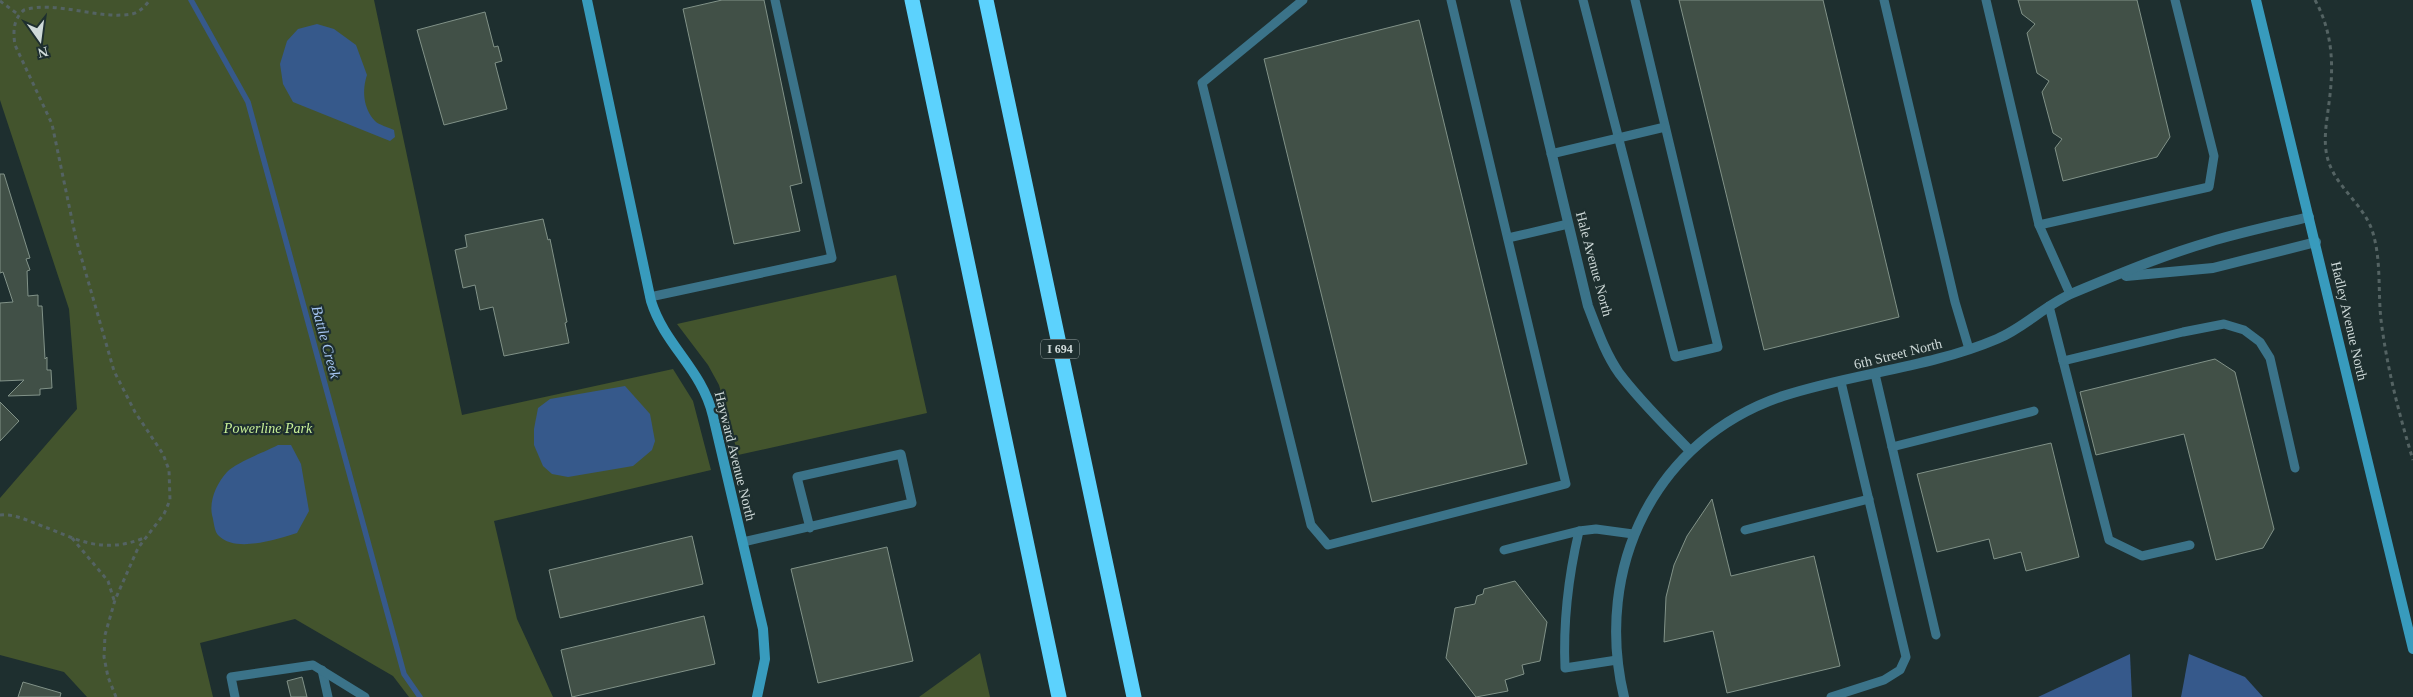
<svg xmlns="http://www.w3.org/2000/svg" width="2413" height="697" font-family="'Times New Roman',serif">
  <style>
    .green { fill: #43542d }
    .water { fill: #36598b }
    .lines { fill: none; stroke-linecap: round; stroke-linejoin: round }
    .stream { stroke: #36598b; stroke-width: 5.5 }
    .building { fill: #415047; stroke: #819288 }
    .path { stroke: #546363; stroke-width: 3; stroke-dasharray: 4 4; stroke-linecap: butt }
    .lane { stroke: #3b7389; stroke-width: 9 }
    .street { stroke: #3b7389; stroke-width: 10 }
    .secondary { stroke: #389bbd; stroke-width: 10 }
    .highway { stroke: #5cd2fd; stroke-width: 15 }
    .labels { text-anchor: middle; dominant-baseline: central; stroke-width: 4.5; stroke-linejoin: round; paint-order: stroke }
    .shield { fill: #1e2f2f; stroke: #9aa7a6; stroke-width: 1 }
    .shield-label { font-size: 12px; font-weight: bold; fill: #cfdad9 }
    .street-label { font-size: 14px; fill: #cfdad9; stroke: #1e2f2f }
    .park-label { font-size: 14px; font-style: italic; fill: #c9f198; stroke: #1e2f2f }
    .water-label { font-size: 15px; font-style: italic; fill: #a6c6f3; stroke: #1e2f2f }
  </style>
  <rect width="100%" height="100%" fill="#1e2f2f"/>
  <!-- green -->
  <g class="green">
    <polygon points="0,0 374,0 462,415 673,369 693,401 711,470 494,521 517,619 553,697 409,697 393,676 295,619 200,643 213,697 87,697 64,672 0,655 0,498 77,409 69,309 0,100"/>
    <polygon points="896,275 927,413 738,455 719,385 708,365 677,324"/>
    <polygon points="980,653 990,697 919,697"/>
  </g>
  <!-- water -->
  <g class="water">
    <path d="M317,24L334,29L356,45L367,75C362,90 363,108 375,121C379,125 388,127 394,130L395,137L390,141L293,102L283,84L280,64L287,41L298,29Z"/>
    <polygon points="625,386 650,414 655,441 652,450 633,466 568,477 552,474 543,466 534,445 534,429 538,408 550,399"/>
    <path d="M278,445H291L301,464L309,511L297,533C278,539 236,553 219,536C214,532 214,521 212,515C209,500 217,483 227,472C237,462 265,452 278,445Z"/>
    <polygon points="2130,654 2132,697 2038,697"/>
    <polygon points="2189,654 2245,677 2263,697 2181,697"/>
  </g>
  <g class="lines">
    <!-- stream -->
    <polyline class="stream" points="191,0 248,102 404,674 420,697"/>
  </g>
  <!-- building -->
  <g class="building">
    <polygon points="722,0 764,0 802,183 790,186 800,231 734,244 683,9"/>
    <polygon points="1679,0 1823,0 1899,317 1764,350"/>
    <polygon points="2018,0 2137,0 2170,137 2157,157 2063,181 2055,148 2062,139 2053,133 2042,92 2049,81 2037,73 2027,33 2035,24 2022,14"/>
    <polygon points="485,12 494,47 498,46 502,61 495,63 507,109 444,125 417,30"/>
    <polygon points="1419,20 1527,464 1372,502 1264,59"/>
    <polygon points="0,174 4,174 30,258 26,259 30,270 27,271 28,296 38,295 38,306 42,306 45,359 47,357 47,370 51,370 52,388 40,389 40,395 8,396 24,380 0,381 0,303 13,302 3,272 0,273"/>
    <polygon points="543,219 548,240 550,239 567,322 565,323 569,343 504,356 493,307 480,310 475,285 463,288 455,250 467,247 465,235"/>
    <polygon points="2215,359 2235,372 2274,529 2263,548 2216,560 2184,434 2096,455 2080,392"/>
    <polygon points="0,402 19,421 0,441"/>
    <polygon points="2051,443 2079,557 2026,571 2021,552 1994,559 1989,539 1937,552 1917,474"/>
    <polygon points="1712,499 1731,576 1814,556 1840,666 1727,693 1713,631 1664,642 1666,597 1674,565 1687,536"/>
    <polygon points="692,536 703,584 560,618 549,570"/>
    <polygon points="887,547 913,661 818,683 791,569"/>
    <polygon points="1515,581 1547,622 1540,661 1522,665 1524,674 1505,680 1508,691 1476,697 1446,658 1455,608 1475,604 1477,596 1483,594 1484,589"/>
    <polygon points="704,616 715,664 572,697 561,650"/>
    <polygon points="302,677 307,697 291,697 287,681"/>
    <polygon points="23,682 61,693 60,697 18,697"/>
  </g>
  <g class="lines">
    <!-- path -->
    <g class="path">
      <path d="M2315,0C2333,33 2334,66 2329,103C2327,120 2323,139 2327,156C2334,188 2367,205 2374,237C2381,263 2378,293 2381,320C2387,368 2399,414 2413,460"/>
      <polyline points="0,1 19,15"/>
      <path d="M0,515C13,514 25,519 37,524C77,539 101,555 144,538"/>
      <polyline points="72,538 108,581 114,600"/>
      <path d="M116,697L108,677L104,657L105,635L115,600L138,548L164,514L170,500L169,470L163,454L135,412L114,371L76,239L52,124L15,45C13,32 13,19 24,10C55,0 98,20 132,14C140,12 145,6 150,0"/>
    </g>
    <!-- lane -->
    <g class="lane">
      <polyline points="1303,0 1202,83 1311,525 1328,545 1566,484 1451,0"/>
      <polyline points="1583,0 1675,357 1718,347 1635,0"/>
      <polyline points="1884,0 1955,302 1969,349"/>
      <polyline points="1986,0 2039,225 2070,294"/>
      <polyline points="1551,154 1665,127"/>
      <polyline points="2039,225 2209,187 2214,156 2175,0"/>
      <polyline points="1508,238 1568,224"/>
      <polyline points="650,297 832,258 775,0"/>
      <polyline points="2049,306 2109,540 2142,556 2190,545"/>
      <polyline points="2063,361 2183,332 2224,324 2244,330 2260,342 2270,358 2295,468"/>
      <polyline points="1875,374 1936,635"/>
      <polyline points="1892,447 2034,411"/>
      <polyline points="1745,530 1869,499"/>
      <path d="M1579,531C1568,578 1563,621 1565,668L1617,660"/>
      <polyline points="743,542 912,503 901,454 797,477 810,528"/>
      <polyline points="1504,550 1579,531 1596,529 1633,534"/>
      <polyline points="322,670 328,697"/>
      <polyline points="235,697 231,677 313,665 365,697"/>
      <polyline points="1831,697 1884,680 1900,670 1906,657 1841,382"/>
    </g>
    <!-- street -->
    <g class="street">
      <path d="M1515,0L1588,306C1597,329 1605,353 1619,373C1640,401 1666,426 1690,451"/>
      <polyline points="2126,276 2213,268 2316,242"/>
      <path d="M1624,697C1593,568 1655,439 1783,396C1853,373 1929,368 1997,339C2024,328 2045,305 2073,293C2116,275 2164,255 2209,242C2242,232 2276,225 2309,217"/>
    </g>
    <!-- secondary -->
    <g class="secondary">
      <path d="M587,0L651,301C665,346 702,369 713,416L763,629L765,659L757,697"/>
      <polyline points="2256,0 2413,649"/>
    </g>
    <!-- highway -->
    <g class="highway">
      <polyline points="912,0 1059,697"/>
      <polyline points="986,0 1134,697"/>
    </g>
  </g>
  <g class="labels">
    <!-- shield labels -->
    <rect class="shield" x="1041" y="339.5" width="38" height="19" rx="4"/>
    <g class="shield-label">
      <text x="1060" y="349">I 694</text>
    </g>
    <!-- street labels -->
    <g class="street-label">
      <text transform="translate(1594 264) rotate(75)">Hale Avenue North</text>
      <text transform="translate(2349 321) rotate(77)">Hadley Avenue North</text>
      <text transform="translate(1898 354) rotate(-14)">6th Street North</text>
      <text transform="translate(735 456) rotate(76)">Hayward Avenue North</text>
    </g>
    <!-- park labels -->
    <g class="park-label">
      <text x="268" y="428">Powerline Park</text>
    </g>
    <!-- water labels -->
    <g class="water-label">
      <text transform="translate(326 342) rotate(75)">Battle Creek</text>
    </g>
  </g>
  <!-- north arrow -->
  <g transform="translate(40 40) rotate(166)" stroke="#1e2f2f" stroke-width="4" paint-order="stroke">
  <path d="M0-4L9 19L0 12L-9 19Z" fill="#cfdad9"/>
  <text y="-8" font-size="14" font-weight="bold" text-anchor="middle" fill="#cfdad9">N</text>
  </g>
</svg>
